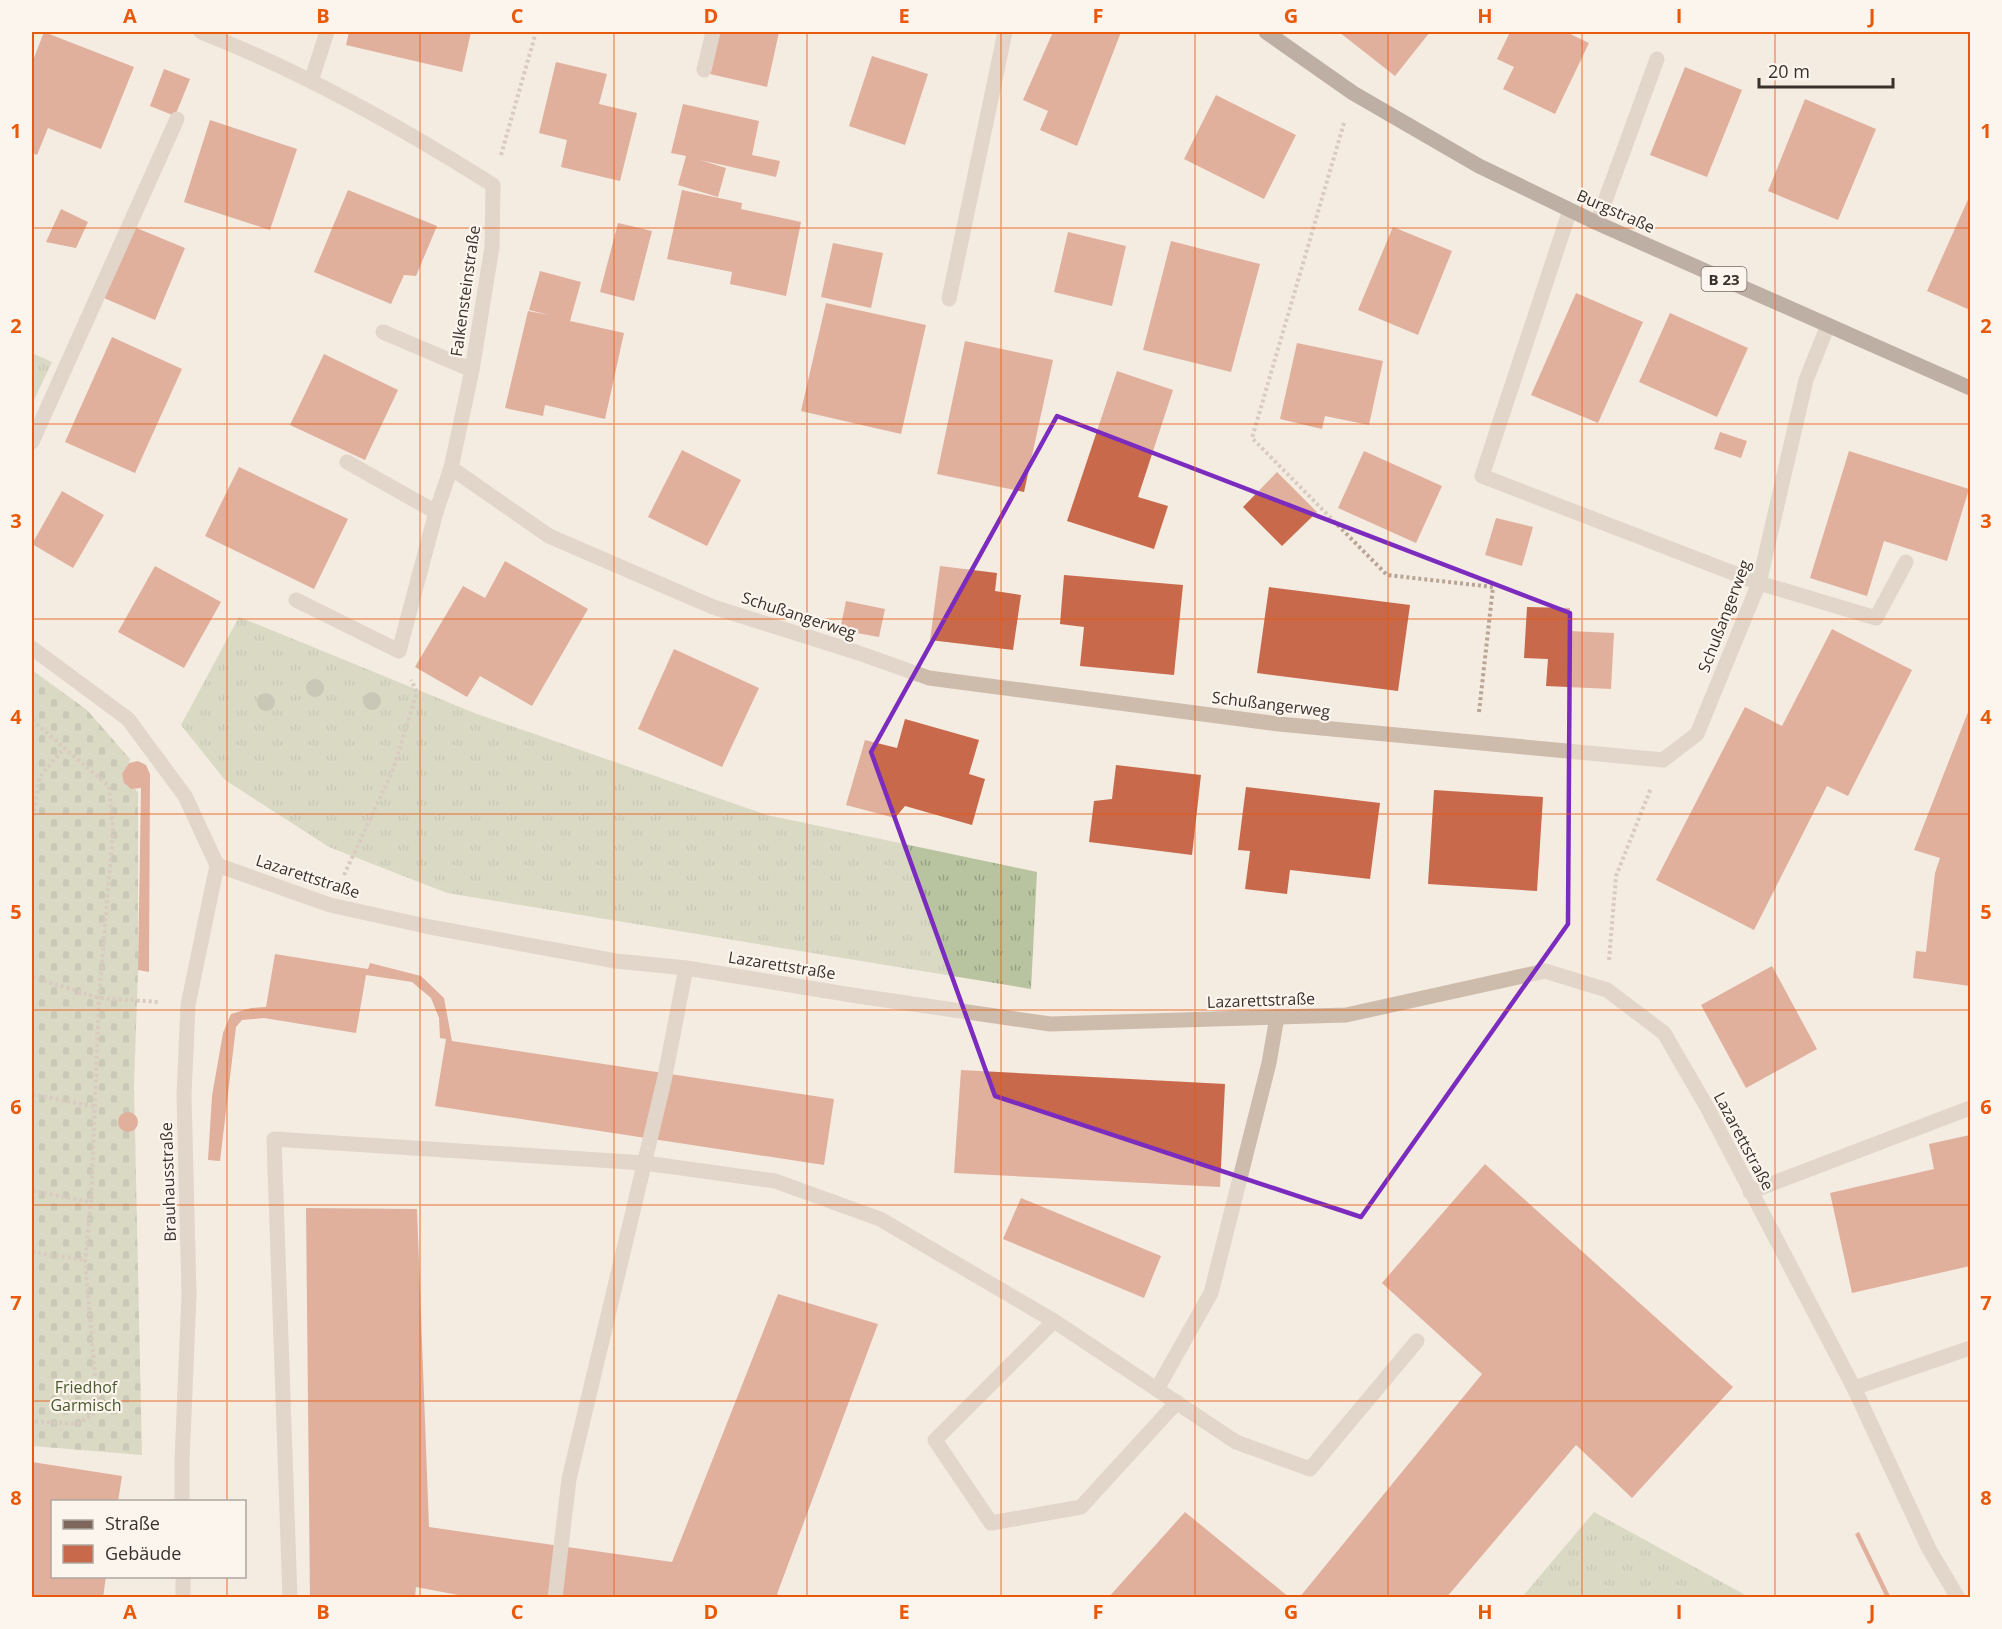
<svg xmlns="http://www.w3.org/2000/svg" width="2002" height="1629" font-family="'Open Sans',sans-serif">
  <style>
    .grass { fill: url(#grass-tufts) }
    .cemetery { fill: url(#cemetery-stones) }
    .building { fill: #c8694b }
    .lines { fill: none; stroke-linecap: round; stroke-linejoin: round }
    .path { stroke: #b9a596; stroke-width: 4; stroke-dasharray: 3 3; stroke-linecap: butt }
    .service { stroke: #cdbbac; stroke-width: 15 }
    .minor { stroke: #cdbbac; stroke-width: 15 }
    .primary { stroke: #7d675c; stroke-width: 15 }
    .tree { fill: #969b7f }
    .marked { fill: none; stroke: #7b2cbf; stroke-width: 4.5; stroke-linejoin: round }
    .grid { fill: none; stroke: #e8590c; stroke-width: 1.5; stroke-opacity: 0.55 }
    .labels { text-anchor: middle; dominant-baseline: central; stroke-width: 4.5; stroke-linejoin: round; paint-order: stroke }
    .shield { fill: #fbf5ee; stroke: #756b66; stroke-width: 1.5 }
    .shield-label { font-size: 15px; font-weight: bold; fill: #3b302b }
    .street-label { font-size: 16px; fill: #3b302b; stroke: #fbf5ee }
    .park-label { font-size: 16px; fill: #4a5a2e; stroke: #fbf5ee }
    .neatline { fill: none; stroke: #e8590c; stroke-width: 2 }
    .grid-label { font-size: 20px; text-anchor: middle; font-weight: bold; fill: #e8590c }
  </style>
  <defs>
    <pattern id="grass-tufts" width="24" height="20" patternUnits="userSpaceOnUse" patternTransform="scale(1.5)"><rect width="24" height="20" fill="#b8c4a0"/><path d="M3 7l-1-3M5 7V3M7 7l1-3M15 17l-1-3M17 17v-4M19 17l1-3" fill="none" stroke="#97a083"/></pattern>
    <pattern id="cemetery-stones" width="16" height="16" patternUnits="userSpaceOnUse" patternTransform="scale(1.5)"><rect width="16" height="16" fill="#b8c4a0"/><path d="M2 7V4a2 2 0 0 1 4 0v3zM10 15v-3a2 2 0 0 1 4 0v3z" fill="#97a083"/></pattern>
  </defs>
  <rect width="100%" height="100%" fill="#f4ebe1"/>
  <!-- grass -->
  <g class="grass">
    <polygon points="32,353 52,362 32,404"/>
    <polygon points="239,617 477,714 767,815 1037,872 1031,989 447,893 329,847 225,780 181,725"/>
    <polygon points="1594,1512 1749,1597 1522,1597"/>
  </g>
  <!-- cemetery -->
  <polygon class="cemetery" points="32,670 87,710 130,759 123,779 138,792 138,970 134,1086 142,1455 32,1446"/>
  <!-- building -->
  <g class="building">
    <polygon points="44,32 134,67 101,149 48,128 37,155 32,153 32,63"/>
    <polygon points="349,32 471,32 462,72 346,45"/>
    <polygon points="719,32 779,32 767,87 710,74"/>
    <polygon points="1053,32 1121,32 1077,146 1040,130 1048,111 1023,100"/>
    <polygon points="1339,32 1430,32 1395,76"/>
    <polygon points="1510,32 1566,32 1589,43 1555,114 1503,89 1514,67 1497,59"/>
    <polygon points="872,56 928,74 905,145 849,126"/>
    <polygon points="556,62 607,74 599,104 637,113 620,181 561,167 567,140 539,133"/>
    <polygon points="1685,67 1742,90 1707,177 1650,155"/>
    <polygon points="164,69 190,79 175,116 150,106"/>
    <polygon points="1216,95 1296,135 1264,199 1184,159"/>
    <polygon points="1805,99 1876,129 1838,220 1768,191"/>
    <polygon points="683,104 759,121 752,155 780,161 776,177 700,160 726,168 718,197 678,185 686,156 671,153"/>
    <polygon points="210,120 297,149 270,230 184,202"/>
    <polygon points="348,190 437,226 416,276 404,275 391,304 314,272"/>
    <polygon points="682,190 742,203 741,209 801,222 786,296 730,284 732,272 667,259"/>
    <polygon points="1970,195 1970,310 1927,291"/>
    <polygon points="61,209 88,222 76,248 46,242"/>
    <polygon points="618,223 652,231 634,301 600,292"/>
    <polygon points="134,227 185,248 155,320 104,298"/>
    <polygon points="1393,227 1452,251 1418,335 1358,310"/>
    <polygon points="1068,232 1126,246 1112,306 1054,292"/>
    <polygon points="1171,241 1260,264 1231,372 1143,350"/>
    <polygon points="833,243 883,253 871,308 821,297"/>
    <polygon points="540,271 581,282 570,321 624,333 605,419 545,405 543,416 505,408 528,311 549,315 529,310"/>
    <polygon points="1576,293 1643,322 1598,423 1531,395"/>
    <polygon points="826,303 926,325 901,434 801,411"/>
    <polygon points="1670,313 1748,348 1717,417 1639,382"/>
    <polygon points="112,337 182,369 135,473 65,442"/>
    <polygon points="965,341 1053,360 1024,492 937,474"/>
    <polygon points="1297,343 1383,361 1369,425 1325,416 1322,429 1280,419"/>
    <polygon points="324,354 398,390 365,460 290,425"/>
    <polygon points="1117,371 1173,390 1138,497 1168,506 1154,549 1067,521"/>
    <polygon points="1720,432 1747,441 1741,458 1714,449"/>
    <polygon points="682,450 741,480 707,546 648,517"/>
    <polygon points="1364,451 1442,486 1416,543 1338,508"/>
    <polygon points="1849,451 1969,489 1947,561 1884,541 1867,596 1810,578"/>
    <polygon points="239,467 348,519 314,589 205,536"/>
    <polygon points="1277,472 1317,512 1282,546 1243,507"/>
    <polygon points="62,491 104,515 73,568 32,544"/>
    <polygon points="1496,518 1533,527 1522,566 1485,555"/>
    <polygon points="505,561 588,609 532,706 480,676 467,697 415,667 463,586 485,598"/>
    <polygon points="155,566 221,602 184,668 118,632"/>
    <polygon points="940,566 997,573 995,591 1021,595 1013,650 930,640"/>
    <polygon points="1064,575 1183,585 1174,675 1080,666 1084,627 1060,624"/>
    <polygon points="1269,587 1410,605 1398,691 1257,673"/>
    <polygon points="846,601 885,609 879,637 840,630"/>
    <polygon points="1527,607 1570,608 1569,631 1614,633 1611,689 1546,686 1548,659 1524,658"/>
    <polygon points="1832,629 1912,670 1848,796 1827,786 1754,930 1656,880 1745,707 1782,726"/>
    <polygon points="674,649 759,688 722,767 638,729"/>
    <polygon points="1970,707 1970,986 1913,978 1916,951 1926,952 1935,873 1940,858 1914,850"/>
    <polygon points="905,719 979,740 969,774 985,779 972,825 905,806 895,818 846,805 865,740 897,748"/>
    <polygon points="138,761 146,765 150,774 149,972 138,970 141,788 131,789 128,786 124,783 122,774 129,763"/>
    <polygon points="1116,765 1201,775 1192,855 1089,842 1094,801 1112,799"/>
    <polygon points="1246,787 1380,803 1370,879 1290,870 1287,894 1245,889 1250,851 1238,850"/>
    <polygon points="1434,790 1543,797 1537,891 1428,884"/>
    <polygon points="275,954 368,969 370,963 421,976 444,998 452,1041 834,1099 824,1165 435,1106 446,1039 440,1038 439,1018 431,998 412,982 366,975 356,1033 264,1018 242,1020 236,1027 220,1161 208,1160 212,1096 223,1033 231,1014 251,1008 266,1007"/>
    <polygon points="1772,966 1817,1049 1746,1088 1701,1005"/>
    <polygon points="961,1070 1225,1084 1220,1187 954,1173"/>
    <circle cx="128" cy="1122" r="10"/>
    <polygon points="1970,1135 1970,1266 1852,1293 1830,1193 1934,1169 1929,1144"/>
    <polygon points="1485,1164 1733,1387 1632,1498 1576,1445 1446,1598 1299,1598 1482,1374 1382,1283"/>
    <polygon points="1021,1198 1161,1256 1144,1298 1003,1239"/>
    <polygon points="306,1208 417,1209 429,1527 672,1562 778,1294 878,1324 777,1594 783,1598 474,1598 416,1587 415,1598 310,1598"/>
    <polygon points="32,1462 122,1476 118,1502 52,1502 52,1576 106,1576 103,1598 32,1598"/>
    <polygon points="1185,1512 1290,1598 1108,1598"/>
    <polygon points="1859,1532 1891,1598 1886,1598 1855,1534"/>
  </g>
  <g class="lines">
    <!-- path -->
    <g class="path">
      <polyline points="1344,123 1252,438 1387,575 1493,587 1479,712"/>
      <polyline points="501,155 536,32"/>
      <polyline points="32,720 109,786 113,830 99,998 91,1202 85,1260 98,1411 77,1424 32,1421"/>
      <polyline points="32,823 40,776 64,748"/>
      <polyline points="344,875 393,770 417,692 411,680"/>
      <polyline points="1609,960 1616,876 1651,788"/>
      <polyline points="32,977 99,998 159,1002"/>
      <polyline points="32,1094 96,1107"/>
      <polyline points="32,1191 91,1202"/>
      <polyline points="32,1252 85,1260"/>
    </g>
    <!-- service -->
    <g class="service">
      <polyline points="704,70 713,32"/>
      <polyline points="311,81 327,32"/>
      <polyline points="1570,210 1482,476 1759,583 1876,618 1906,562"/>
      <polyline points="1597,223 1657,59"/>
      <polyline points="949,299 1005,32"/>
      <polyline points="383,332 472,370"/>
      <polyline points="32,442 177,119"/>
      <polyline points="347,462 436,512"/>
      <polyline points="296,600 399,651"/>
      <polyline points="1750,1192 1970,1108"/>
      <polyline points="1054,1321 935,1440 991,1523 1081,1507 1177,1402"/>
      <polyline points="1854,1388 1970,1348"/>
      <polyline points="1157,1389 1211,1293 1269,1063 1277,1017"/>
      <polyline points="290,1598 274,1139 645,1163 775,1181 880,1219 1054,1321 1236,1442 1310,1469 1417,1341"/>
      <polyline points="555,1598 569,1479 664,1081 686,968"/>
    </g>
    <!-- minor -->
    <g class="minor">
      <path d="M201,32C303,72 399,126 493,185L492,247L472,370L451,468L436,512L399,651"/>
      <polyline points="451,468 549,536 713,607 856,652 929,678 1279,724 1663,760 1697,734 1759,583 1806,380 1828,325"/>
      <polyline points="32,648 128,719 185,796 217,865"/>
      <polyline points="217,865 330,905 430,927 616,961 686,968 858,996 1050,1024 1346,1015 1545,971 1607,990 1664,1033 1708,1109 1854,1388 1929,1549 1958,1598"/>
      <polyline points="182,1502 182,1461 189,1295 184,1095 188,1005 217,865"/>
      <polyline points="183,1576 183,1598"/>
    </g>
    <!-- primary -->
    <polyline class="primary" points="1266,32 1353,93 1479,166 1597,223 1970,388"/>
  </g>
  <!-- trees -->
  <g class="tree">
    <circle cx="315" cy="688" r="9"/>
    <circle cx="372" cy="701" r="9"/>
    <circle cx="266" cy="702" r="9"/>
  </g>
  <!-- marked area -->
  <path d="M0 0H2002V1629H0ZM1057,416L1570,613L1568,924L1361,1217L995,1096L871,752Z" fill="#f4ebe1" fill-opacity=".55" fill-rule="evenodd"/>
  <path class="marked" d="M1057,416L1570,613L1568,924L1361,1217L995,1096L871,752Z"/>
  <!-- grid -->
  <path class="grid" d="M227,32V1502M420,32V1598M614,32V1598M807,32V1598M1001,32V1598M1195,32V1598M1388,32V1598M1582,32V1598M1775,32V1598M32,228H1970M32,424H1970M32,619H1970M32,814H1970M32,1010H1970M32,1205H1970M32,1401H1970M227,1576V1598"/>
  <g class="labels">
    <!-- shield labels -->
    <rect class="shield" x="1701.5" y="267" width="45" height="24" rx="4.5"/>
    <g class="shield-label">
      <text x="1724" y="279">B 23</text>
    </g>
    <!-- street labels -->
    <g class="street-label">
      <text transform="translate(1616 211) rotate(24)">Burgstraße</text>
      <text transform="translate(465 291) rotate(-82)">Falkensteinstraße</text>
      <text transform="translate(799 615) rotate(18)">Schußangerweg</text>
      <text transform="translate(1724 616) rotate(-69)">Schußangerweg</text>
      <text transform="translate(1271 704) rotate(7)">Schußangerweg</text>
      <text transform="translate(308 876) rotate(18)">Lazarettstraße</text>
      <text transform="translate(782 965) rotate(9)">Lazarettstraße</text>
      <text transform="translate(1261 1000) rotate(-2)">Lazarettstraße</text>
      <text transform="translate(1744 1141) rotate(62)">Lazarettstraße</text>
      <text transform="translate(168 1182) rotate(-92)">Brauhausstraße</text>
    </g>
    <!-- park labels -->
    <g class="park-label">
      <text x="86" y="1387">Friedhof<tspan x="86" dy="18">Garmisch</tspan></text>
    </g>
  </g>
  <!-- border -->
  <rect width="2002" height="1629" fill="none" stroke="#fbf5ee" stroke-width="66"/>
  <!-- legend -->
  <rect x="51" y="1500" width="195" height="78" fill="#fbf5ee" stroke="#aea6a0" stroke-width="1.5"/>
  <rect x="63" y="1520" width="30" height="9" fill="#7d675c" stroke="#aea6a0" stroke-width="1.5"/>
  <text x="105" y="1530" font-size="18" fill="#3b302b">Straße</text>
  <rect x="63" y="1545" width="30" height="18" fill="#c8694b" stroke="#aea6a0" stroke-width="1.5"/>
  <text x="105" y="1560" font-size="18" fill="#3b302b">Gebäude</text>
  <!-- scale -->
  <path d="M1759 78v9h134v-9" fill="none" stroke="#3b302b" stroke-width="3"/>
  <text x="1768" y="78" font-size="18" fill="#3b302b" stroke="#fbf5ee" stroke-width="4.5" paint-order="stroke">20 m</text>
  <rect x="33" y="33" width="1936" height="1563" class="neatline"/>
  <g class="grid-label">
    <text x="130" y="23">A</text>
    <text x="323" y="23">B</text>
    <text x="517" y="23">C</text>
    <text x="711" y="23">D</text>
    <text x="904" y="23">E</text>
    <text x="1098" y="23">F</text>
    <text x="1291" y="23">G</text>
    <text x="1485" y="23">H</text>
    <text x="1679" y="23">I</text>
    <text x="1872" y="23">J</text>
    <text x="16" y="138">1</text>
    <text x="1986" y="138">1</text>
    <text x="16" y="333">2</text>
    <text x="1986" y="333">2</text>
    <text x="16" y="528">3</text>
    <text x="1986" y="528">3</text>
    <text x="16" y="724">4</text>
    <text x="1986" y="724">4</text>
    <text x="16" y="919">5</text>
    <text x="1986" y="919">5</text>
    <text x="16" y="1114">6</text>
    <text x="1986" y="1114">6</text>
    <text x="16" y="1310">7</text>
    <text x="1986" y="1310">7</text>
    <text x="16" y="1505">8</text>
    <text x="1986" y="1505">8</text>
    <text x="130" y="1619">A</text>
    <text x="323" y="1619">B</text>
    <text x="517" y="1619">C</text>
    <text x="711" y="1619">D</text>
    <text x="904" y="1619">E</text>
    <text x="1098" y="1619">F</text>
    <text x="1291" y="1619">G</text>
    <text x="1485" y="1619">H</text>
    <text x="1679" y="1619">I</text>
    <text x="1872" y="1619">J</text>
  </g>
</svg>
